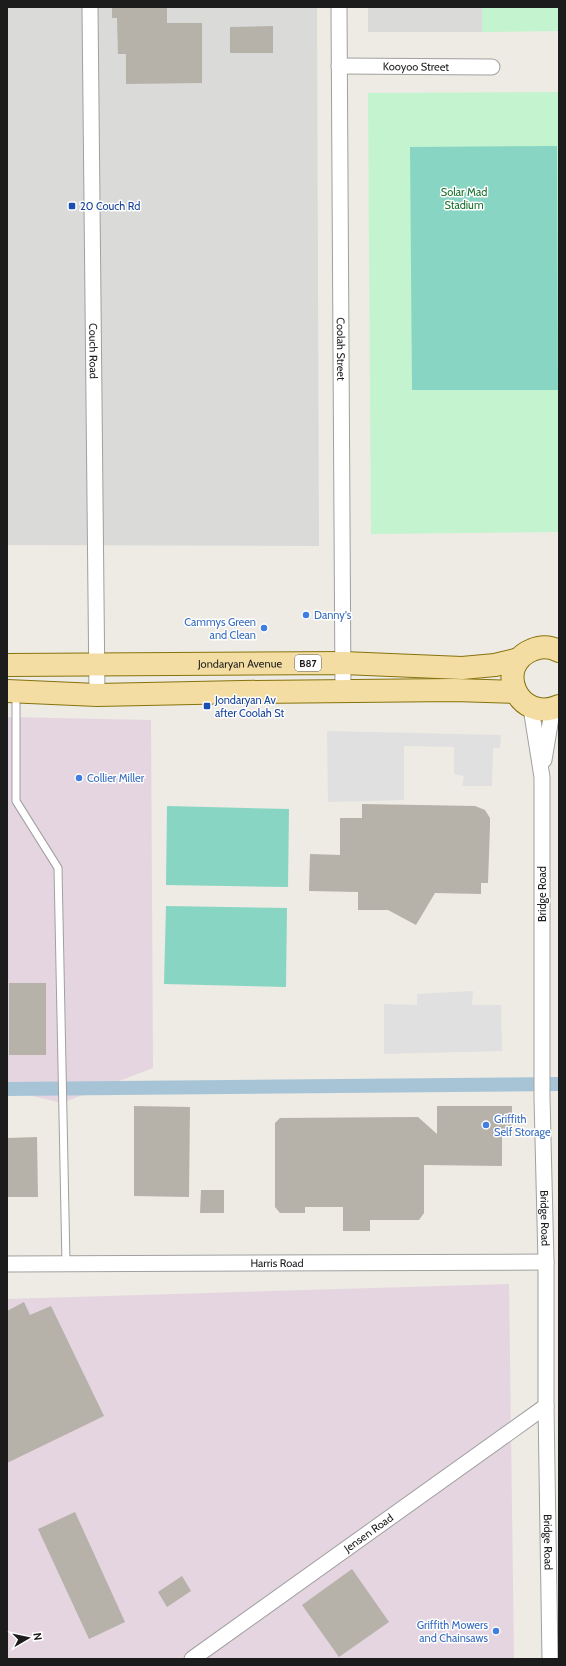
<svg xmlns="http://www.w3.org/2000/svg" width="566" height="1666" font-family="Cabin,sans-serif">
  <style>
    .residential { fill: #dadad9 }
    .industrial { fill: #e5d5e0 }
    .park { fill: #c3f4cf }
    .pitch { fill: #88d5c4 }
    .parking { fill: #e0e0e0 }
    .lines { fill: none; stroke-linecap: round; stroke-linejoin: round }
    .canal { stroke: #a7c4d7; stroke-width: 14 }
    .building { fill: #b6b1a9 }
    .lane-casing { stroke: #a0a0a0; stroke-width: 9 }
    .street-casing { stroke: #a0a0a0; stroke-width: 17 }
    .primary-casing { stroke: #87730d; stroke-width: 24 }
    .lane { stroke: #fff; stroke-width: 7 }
    .street { stroke: #fff; stroke-width: 15 }
    .primary { stroke: #f3dda2; stroke-width: 22 }
    .transit-dot { fill: #1a4fb4; stroke: #fff; stroke-width: 1.5 }
    .shop-dot { fill: #3f7fe0; stroke: #fff; stroke-width: 1.5 }
    .labels { text-anchor: middle; dominant-baseline: central; stroke-width: 3; stroke-linejoin: round; paint-order: stroke }
    .shield { fill: #fff; stroke: #606060; stroke-width: 1 }
    .shield-label { font-size: 10px; font-weight: bold; fill: #1c1c1c }
    .street-label { font-size: 11px; fill: #1c1c1c; stroke: #fff }
    .park-label { font-size: 11px; fill: #15702b; stroke: #fff }
    .transit-label { font-size: 11px; fill: #164399; stroke: #fff; text-anchor: start }
    .shop-label { font-size: 11px; fill: #366cbe; stroke: #fff; text-anchor: start }
  </style>
  <rect width="100%" height="100%" fill="#edebe3"/>
  <!-- residential -->
  <g class="residential">
    <polygon points="7,7 317,7 319,546 7,545"/>
    <rect x="368" y="7" width="114" height="25"/>
  </g>
  <!-- industrial -->
  <g class="industrial">
    <polygon points="7,717 151,720 153,1068 62,1103 7,1090"/>
    <polygon points="509,1284 514,1659 7,1659 7,1299"/>
  </g>
  <!-- park -->
  <g class="park">
    <polygon points="482,7 559,7 559,31 482,32"/>
    <polygon points="559,92 559,532 371,534 368,93"/>
  </g>
  <!-- pitch -->
  <g class="pitch">
    <polygon points="557,146 558,390 412,390 410,147"/>
    <polygon points="167,806 289,809 288,887 166,885"/>
    <polygon points="166,906 287,908 286,987 164,984"/>
  </g>
  <!-- parking -->
  <g class="parking">
    <polygon points="327,731 501,735 500,748 493,748 492,786 462,786 464,776 454,774 454,747 404,746 404,800 328,802"/>
    <polygon points="473,991 472,1005 501,1005 502,1051 384,1054 384,1004 417,1005 417,994"/>
  </g>
  <g class="lines">
    <!-- canal -->
    <polyline class="canal" points="7,1089 559,1084"/>
  </g>
  <!-- building -->
  <g class="building">
    <polygon points="112,7 167,7 167,23 202,23 202,83 126,84 126,54 118,54 117,18 112,18"/>
    <polygon points="273,26 273,53 230,53 230,27"/>
    <polygon points="362,804 475,806 485,810 490,818 490,825 488,883 481,883 481,894 435,893 416,925 388,910 358,910 358,892 309,891 310,854 340,855 340,818 362,818"/>
    <rect x="9" y="983" width="37" height="72"/>
    <polygon points="134,1106 190,1107 189,1197 134,1196"/>
    <polygon points="437,1106 512,1106 512,1137 502,1137 502,1166 424,1165 424,1213 419,1220 370,1220 370,1231 343,1231 343,1207 305,1207 305,1213 280,1213 275,1207 275,1123 280,1118 418,1117 437,1134"/>
    <polygon points="37,1137 38,1197 7,1197 7,1138"/>
    <polygon points="201,1190 224,1190 224,1213 200,1213"/>
    <polygon points="24,1302 30,1315 51,1306 104,1416 7,1463 7,1311"/>
    <polygon points="75,1512 125,1622 89,1639 38,1529"/>
    <polygon points="352,1569 389,1622 339,1657 302,1605"/>
    <polygon points="182,1576 191,1591 167,1607 158,1592"/>
  </g>
  <g class="lines">
    <defs>
      <polyline id="lane" points="16,694 16,801 58,868 66,1264"/>
      <g id="street">
        <path id="s1" d="M90,7L97,695"/>
        <path id="s2" d="M339,7L343,692"/>
        <path id="s3" d="M339,66L492,67"/>
        <path id="s4" d="M531,708L542,777V1098L546,1262V1406L550,1659"/>
        <polyline points="544,760 551,718 559,708"/>
        <path id="s5" d="M7,1264L546,1262"/>
        <path id="s6" d="M192,1659L546,1406"/>
      </g>
      <g id="primary">
        <path d="M559,651C551,647 541,646 532,650C493,666 518,724 559,706"/>
        <path id="s7" d="M7,665L343,663L462,668L495,665L519,659"/>
        <polyline points="7,691 97,695 242,692 454,690 515,692"/>
      </g>
    </defs>
    <!-- lane casing -->
    <use href="#lane" class="lane-casing"/>
    <!-- street casing -->
    <use href="#street" class="street-casing"/>
    <!-- primary casing -->
    <use href="#primary" class="primary-casing"/>
    <!-- lane -->
    <use href="#lane" class="lane"/>
    <!-- street -->
    <use href="#street" class="street"/>
    <!-- primary -->
    <use href="#primary" class="primary"/>
  </g>
  <!-- markers -->
  <g class="transit-dot">
    <rect x="68" y="202" width="8" height="8" rx="2"/>
    <rect x="203" y="702" width="8" height="8" rx="2"/>
  </g>
  <g class="shop-dot">
    <circle cx="306" cy="615" r="4"/>
    <circle cx="264" cy="628" r="4"/>
    <circle cx="79" cy="778" r="4"/>
    <circle cx="486" cy="1125" r="4"/>
    <circle cx="496" cy="1631" r="4"/>
  </g>
  <g class="labels">
    <!-- shield labels -->
    <rect class="shield" x="295" y="655" width="26" height="16" rx="3"/>
    <g class="shield-label">
      <text x="308" y="663">B87</text>
    </g>
    <!-- street labels -->
    <g class="street-label">
      <text stroke="none"><textPath href="#s3" startOffset="77">Kooyoo Street</textPath></text>
      <text stroke="none"><textPath href="#s2" startOffset="342">Coolah Street</textPath></text>
      <text stroke="none"><textPath href="#s1" startOffset="344">Couch Road</textPath></text>
      <text stroke="none"><textPath href="#s7" startOffset="233">Jondaryan Avenue</textPath></text>
      <text transform="translate(542 894) rotate(-90)">Bridge Road</text>
      <text stroke="none"><textPath href="#s4" startOffset="511">Bridge Road</textPath></text>
      <text stroke="none"><textPath href="#s5" startOffset="270">Harris Road</textPath></text>
      <text stroke="none"><textPath href="#s6" startOffset="217">Jensen Road</textPath></text>
      <text stroke="none"><textPath href="#s4" startOffset="835">Bridge Road</textPath></text>
    </g>
    <!-- park labels -->
    <g class="park-label">
      <text x="464" y="192">Solar Mad<tspan x="464" dy="13">Stadium</tspan></text>
    </g>
    <!-- transit labels -->
    <g class="transit-label">
      <text x="80" y="206">20 Couch Rd</text>
      <text x="215" y="700">Jondaryan Av<tspan x="215" dy="13">after Coolah St</tspan></text>
    </g>
    <!-- shop labels -->
    <g class="shop-label">
      <text x="314" y="615">Danny's</text>
      <text x="256" y="622" text-anchor="end">Cammys Green<tspan x="256" dy="13">and Clean</tspan></text>
      <text x="87" y="778">Collier Miller</text>
      <text x="494" y="1119">Griffith<tspan x="494" dy="13">Self Storage</tspan></text>
      <text x="488" y="1625" text-anchor="end">Griffith Mowers<tspan x="488" dy="13">and Chainsaws</tspan></text>
    </g>
  </g>
  <!-- border -->
  <rect width="566" height="1666" fill="none" stroke="#1c1c1c" stroke-width="16"/>
  <!-- north arrow -->
  <g transform="translate(28 1638) rotate(81)" stroke="#ffffff" stroke-width="3" paint-order="stroke">
  <path d="M0-3L7 15L0 10L-7 15Z" fill="#1c1c1c"/>
  <text y="-6" font-size="11" font-weight="bold" text-anchor="middle" fill="#1c1c1c">N</text>
  </g>
</svg>
